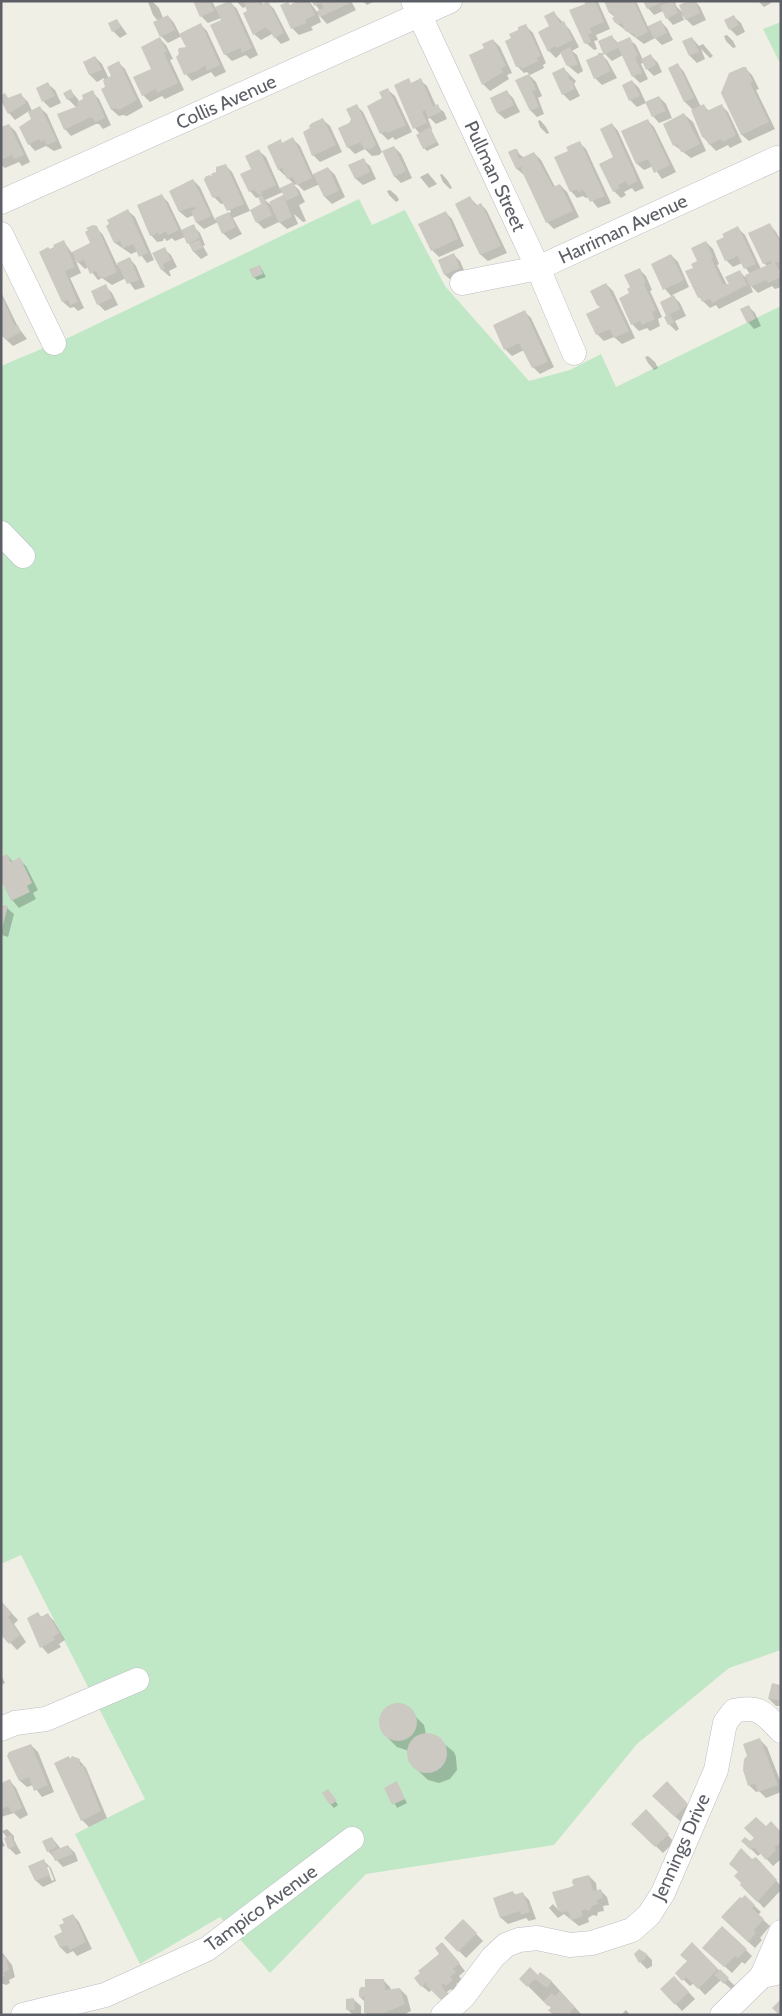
<svg xmlns="http://www.w3.org/2000/svg" width="782" height="2016" font-family="Cabin,sans-serif">
  <style>
    .green { fill: #c0e8c7 }
    .shadow { fill: #0003; fill-rule: evenodd }
    .building { fill: #cbc9c2 }
    .lines { fill: none; stroke-linecap: round; stroke-linejoin: round }
    .minor-casing { stroke: #bcbdc4; stroke-width: 25 }
    .minor { stroke: #fff; stroke-width: 24 }
    .labels { text-anchor: middle; dominant-baseline: central; stroke-width: 4; stroke-linejoin: round; paint-order: stroke }
    .street-label { font-size: 19px; fill: #5c5f66; stroke: #fff }
  </style>
  <rect width="100%" height="100%" fill="#f0efe5"/>
  <!-- green -->
  <g class="green">
    <polygon points="781,22 781,65 763,29"/>
    <polygon points="359,199 372,225 405,210 445,286 529,381 570,370 601,354 616,387 781,306 781,1650 729,1668 637,1744 554,1845 366,1874 270,1973 220,1917 140,1964 75,1834 145,1799 21,1555 1,1564 1,366 72,336"/>
  </g>
  <!-- shadow -->
  <g class="shadow">
    <polygon points="152,1 159,8 163,18 168,16 174,23 180,35 200,24 207,31 226,72 215,77 211,72 192,81 186,74 187,48 182,36 168,43 161,36 158,21 153,15 148,2"/>
    <polygon points="194,1 212,1 216,9 230,2 237,9 258,55 250,59 246,55 232,61 225,54 221,18 208,23 202,17"/>
    <polygon points="236,1 261,1 263,5 268,3 274,9 290,40 281,44 272,34 261,40 254,34 247,6 243,8"/>
    <polygon points="302,1 309,1 317,12 320,11 313,1 351,1 356,10 327,24 318,14 321,22 311,27 313,30 299,35 293,29 282,6 291,6"/>
    <polygon points="363,1 375,1 367,5"/>
    <polygon points="585,1 598,2 610,29 596,35 598,40 594,41 597,49 594,50 585,42"/>
    <polygon points="605,1 636,1 648,27 661,22 667,28 673,40 662,45 655,38 644,44 616,23 616,18 610,13"/>
    <polygon points="645,1 675,1 676,6 683,13 695,1 700,7 706,20 693,26 682,15 684,20 673,25 667,18 663,11 654,15 648,8"/>
    <polygon points="758,1 770,1 771,3 764,7"/>
    <polygon points="554,13 570,30 579,47 572,51 577,55 583,71 578,74 567,65 561,53 556,58 549,51 540,32 550,27"/>
    <polygon points="734,17 741,23 745,32 737,36 730,29"/>
    <polygon points="117,20 127,34 120,38 113,31"/>
    <polygon points="526,26 533,33 546,63 543,65 544,68 530,75 527,72 524,73 518,67 507,42"/>
    <polygon points="727,35 733,41 736,47 733,48 726,41 724,36"/>
    <polygon points="611,36 619,44 629,39 636,45 643,60 651,56 658,63 662,72 654,76 647,69 644,62 641,64 648,79 640,83 633,76 623,55 612,61 605,54"/>
    <polygon points="159,38 166,45 173,59 170,60 184,90 165,99 162,96 150,102 143,95 153,69"/>
    <polygon points="692,38 699,46 703,44 713,56 710,58 701,49 705,59 697,63 690,56 684,42"/>
    <polygon points="493,40 500,47 512,73 507,75 509,79 490,91 483,84 486,48"/>
    <polygon points="600,54 607,60 617,78 602,85 595,78 587,61"/>
    <polygon points="95,57 102,64 109,79 113,77 119,63 125,69 143,107 127,116 123,115 119,116 112,110 103,89 106,87 104,78 97,82 90,75 84,62"/>
    <polygon points="678,65 684,72 701,107 703,105 709,111 721,105 728,112 742,142 730,148 728,145 716,151 703,137 693,110 685,102 670,68"/>
    <polygon points="564,69 576,81 574,84 580,96 570,101 563,94 554,73"/>
    <polygon points="746,69 752,75 759,89 756,90 775,129 749,141 742,135 723,93"/>
    <polygon points="529,75 536,82 542,96 538,98 544,114 537,117 531,111"/>
    <polygon points="408,80 412,84 420,80 427,86 436,106 444,112 447,119 436,124 430,118 428,119 432,129 431,130 439,145 427,151 424,148 420,134 415,128"/>
    <polygon points="632,81 639,88 646,103 637,107 630,100"/>
    <polygon points="48,84 55,90 61,103 50,108 43,101"/>
    <polygon points="388,90 395,96 412,132 395,140 393,137 388,140 381,133 384,99"/>
    <polygon points="71,91 80,102 92,92 99,99 111,125 103,129 99,124 96,124 71,136 65,129 77,108 68,99"/>
    <polygon points="507,92 513,98 520,112 505,119 498,113 492,99"/>
    <polygon points="5,95 9,99 21,95 28,102 32,111 40,108 47,114 62,148 54,151 46,146 35,151 29,144 32,119 29,111 15,120 9,113"/>
    <polygon points="659,97 666,104 672,118 659,123 653,116"/>
    <polygon points="356,105 363,112 382,152 379,155 372,156 365,149 355,154 348,147 350,124"/>
    <polygon points="686,116 693,122 706,151 691,158 674,145 665,125"/>
    <polygon points="323,120 330,126 342,152 320,162 313,155"/>
    <polygon points="540,120 546,127 549,133 547,134 540,127 538,121"/>
    <polygon points="647,120 654,127 676,172 662,179 653,166 644,170 637,164 623,131"/>
    <polygon points="612,124 618,131 644,188 635,192 632,188 624,192 626,195 621,198 614,191 614,158"/>
    <polygon points="9,125 16,132 30,162 22,166 19,162 5,168 1,165 1,129"/>
    <path d="M293,139L300,146L313,175L328,168L335,175L345,197L332,204L325,197L320,184L304,191L297,184L294,185L299,190L305,202L299,205L306,221L303,222L294,214L298,224L287,229L279,222L264,229L257,222L252,210L233,218L242,234L230,240L223,233L218,222L204,229L197,223L194,215L187,218L180,212L171,192L193,180L200,187L215,220L231,212L225,203L221,204L213,196L215,179L213,175L225,165L232,172L250,211L263,205L259,197L256,198L250,191L253,169L259,151L266,157L280,189L293,183L279,170L269,147L280,141L283,144ZM283,192L285,195L271,202L273,207L265,200Z"/>
    <polygon points="579,142 586,149 611,203 598,208 589,197 586,198 583,196 577,198 571,191 570,151"/>
    <polygon points="394,147 401,154 412,178 401,183 395,177"/>
    <polygon points="516,151 524,158 534,153 541,160 555,187 560,185 567,192 579,217 554,229 547,222 524,175 517,169 509,152"/>
    <polygon points="363,160 370,166 376,179 363,185 356,179 350,166"/>
    <polygon points="428,173 437,184 429,188 420,177"/>
    <polygon points="442,174 448,181 452,188 450,189 443,182 440,175"/>
    <polygon points="390,190 397,196 399,200 396,202 389,195 387,191"/>
    <polygon points="161,195 168,202 182,231 193,226 200,233 205,245 203,246 208,255 201,259 194,252 185,237 175,241 172,238 167,241 164,238 163,241 157,242 151,235"/>
    <polygon points="470,198 478,206 481,204 487,211 507,253 488,261 481,255 456,204"/>
    <polygon points="128,211 135,217 154,260 147,263 138,251 131,254 115,243"/>
    <polygon points="446,213 452,219 464,246 439,257 432,250"/>
    <polygon points="770,225 776,232 781,241 781,287 775,289 772,286 758,293 750,285 753,292 719,309 716,305 710,308 699,297 694,268 706,242 713,249 719,264 717,265 727,285 731,285 739,271 745,277 750,274 742,263 733,267 726,260 738,228 745,235 761,269 767,266 764,263"/>
    <polygon points="96,227 103,235 117,265 130,259 136,266 145,287 135,290 126,278 112,285 102,278 98,280 88,267 85,269 75,259 81,273 70,278 84,308 78,311 74,307 70,308 63,302 50,250 64,242 72,253 92,244"/>
    <polygon points="164,249 171,255 177,267 169,271 171,276 169,276 162,270"/>
    <polygon points="453,254 460,261 466,275 452,281 445,275"/>
    <polygon points="671,255 678,262 689,287 672,295 680,303 686,316 675,321 679,329 676,331 669,324 666,317 672,297 665,289"/>
    <polygon points="260,266 266,277 257,280 254,277"/>
    <polygon points="639,269 646,276 652,290 650,291 662,317 658,319 660,326 650,331 647,328 639,331 632,324 631,294"/>
    <polygon points="606,284 613,291 635,338 622,344 614,337 604,341 597,334"/>
    <polygon points="105,286 112,293 118,305 105,311 98,304"/>
    <polygon points="1,292 18,327 27,339 13,346 1,335"/>
    <polygon points="748,306 755,313 761,326 754,329 748,322"/>
    <polygon points="524,311 531,318 554,367 540,374 533,367 524,350 512,356 505,349"/>
    <polygon points="648,356 655,362 658,368 654,370 648,363 645,357"/>
    <polygon points="7,855 13,862 19,859 26,866 38,890 33,893 36,899 19,908 13,901 1,877"/>
    <polygon points="7,908 14,914 8,937 2,935 1,940 1,913"/>
    <polygon points="1,1602 18,1620 14,1624 26,1642 17,1650 1,1633"/>
    <polygon points="38,1614 42,1617 47,1614 54,1621 65,1640 59,1644 61,1647 48,1654 42,1647 28,1619"/>
    <polygon points="1,1675 5,1683 1,1685"/>
    <polygon points="779,1686 781,1687 781,1706 776,1706 769,1699"/>
    <polygon points="395,1705 407,1708 424,1725 426,1734 432,1734 454,1752 456,1757 457,1770 450,1779 439,1783 428,1780 412,1765 409,1760 409,1751 397,1747 386,1736 382,1730 380,1722 384,1711"/>
    <polygon points="760,1740 767,1747 781,1783 781,1792 766,1798 759,1791 756,1792 749,1785"/>
    <polygon points="31,1745 38,1752 54,1792 42,1797 33,1785 27,1787 20,1781 9,1756"/>
    <polygon points="68,1757 71,1760 79,1760 86,1768 107,1818 89,1827 82,1820"/>
    <polygon points="10,1781 16,1788 28,1815 20,1819 14,1813 1,1817 1,1782 3,1784"/>
    <polygon points="396,1783 407,1803 397,1808 386,1788"/>
    <polygon points="667,1783 694,1812 682,1823 660,1803"/>
    <polygon points="331,1794 338,1805 334,1808 331,1805"/>
    <polygon points="653,1818 674,1842 663,1853 633,1824"/>
    <polygon points="766,1828 781,1833 781,1859 773,1866 761,1853 758,1856 743,1841 750,1843"/>
    <polygon points="7,1829 14,1836 14,1840 21,1853 16,1855 9,1848 7,1838 2,1831"/>
    <polygon points="1,1838 5,1846 1,1847"/>
    <polygon points="52,1838 61,1849 68,1846 75,1853 78,1861 63,1867 48,1851"/>
    <polygon points="756,1858 781,1886 781,1890 764,1908 742,1885 752,1861"/>
    <path d="M44,1861L51,1868L56,1881L43,1887L36,1881ZM46,1867H49L54,1880L52,1881Z"/>
    <polygon points="589,1876 596,1883 597,1891 600,1890 607,1897 609,1905 603,1906 604,1911 598,1912 597,1916 593,1915 588,1918 589,1922 579,1926 564,1914 558,1918 549,1908 553,1904 559,1911 572,1888"/>
    <polygon points="512,1892 516,1895 522,1893 529,1900 536,1919 529,1921 526,1918 508,1924 501,1918 494,1898"/>
    <polygon points="745,1897 761,1912 758,1915 770,1926 760,1938 762,1940 755,1948 729,1924"/>
    <polygon points="73,1915 79,1922 92,1949 77,1956 73,1951 67,1954 61,1948 66,1923"/>
    <polygon points="463,1920 483,1941 466,1958 446,1938"/>
    <polygon points="692,1944 735,1986 731,1989 721,1980 705,1995 694,1983 690,1986 677,1973 689,1962"/>
    <polygon points="746,1950 752,1956 745,1964 742,1962 732,1973 711,1954"/>
    <polygon points="1,1951 12,1965 15,1977 9,1980 10,1983 6,1985 1,1983"/>
    <polygon points="449,1951 465,1971 459,1976 462,1980 456,1984 459,1987 453,1992 451,1989 447,1992 454,2002 449,2006 433,1989 429,1992 422,1986"/>
    <polygon points="645,1953 652,1960 652,1966 647,1969 640,1962"/>
    <polygon points="541,1974 552,1982 582,2015 555,2015 550,2010 552,2008 549,2004 548,2006 521,1979 538,1977"/>
    <polygon points="383,1980 390,1987 391,1990 400,1989 407,1996 411,2011 403,2015 368,2015 365,2012 365,2002 360,1997"/>
    <polygon points="681,1984 695,1999 682,2011 662,1989"/>
    <polygon points="354,2000 361,2006 361,2015 353,2015 347,2009"/>
    <polygon points="626,2010 630,2015 621,2015"/>
  </g>
  <!-- building -->
  <g class="building">
    <polygon points="193,1 210,1 214,11 200,17"/>
    <polygon points="229,1 231,1 252,48 242,53 240,48 224,55 210,25 221,20 215,7"/>
    <polygon points="244,1 259,1 260,5 268,1 284,33 274,38 269,29 267,30 266,27 253,35 243,13 247,11"/>
    <polygon points="297,1 309,1 315,15 305,20 307,23 291,29 280,5 288,2 290,5"/>
    <polygon points="312,1 349,1 350,3 320,17 317,11 324,8 321,3 314,6"/>
    <polygon points="584,1 595,1 604,22 590,28 592,33 588,34 591,42 586,44 584,43 569,10 585,4"/>
    <polygon points="604,1 634,1 648,32 636,38 634,34 625,31 622,23 618,25 616,23 615,23 612,18 614,17 612,12 609,13"/>
    <polygon points="643,1 665,1 647,9"/>
    <polygon points="670,1 673,1 678,13 666,19 660,6"/>
    <polygon points="687,1 695,1 700,13 685,20 679,5"/>
    <polygon points="554,11 560,23 564,21 573,40 557,48 554,46 548,52 538,32 549,26 544,16"/>
    <polygon points="168,15 175,30 160,37 153,22"/>
    <polygon points="734,15 739,25 729,30 724,20"/>
    <polygon points="117,19 121,27 112,32 108,23"/>
    <polygon points="661,20 667,33 654,39 648,26"/>
    <polygon points="201,23 220,65 207,71 205,65 197,71 184,75 176,57 179,54 178,50 179,48 186,47 179,34"/>
    <polygon points="526,24 541,56 537,58 538,61 522,69 520,66 516,67 505,41 511,38 509,34 518,30 518,27"/>
    <polygon points="612,35 618,48 603,55 611,71 594,79 586,60 598,55 598,53 603,53 598,41"/>
    <polygon points="160,37 167,52 164,53 178,83 157,93 156,89 142,96 133,77 151,69 141,47"/>
    <polygon points="630,37 638,56 635,57 642,73 632,77 616,43"/>
    <polygon points="692,37 699,52 689,56 682,41"/>
    <polygon points="493,39 506,66 501,68 503,72 482,85 469,55 484,48 482,44"/>
    <polygon points="570,47 578,64 570,67 566,65 560,52"/>
    <polygon points="651,54 656,65 646,70 641,59"/>
    <polygon points="95,56 102,70 89,75 83,62"/>
    <polygon points="119,61 137,100 119,110 115,108 111,110 101,89 105,87 103,80 111,76 107,67"/>
    <polygon points="678,63 694,98 684,102 668,68"/>
    <polygon points="564,67 567,74 569,73 570,76 568,77 570,81 572,80 574,89 562,95 552,73"/>
    <polygon points="743,67 746,67 753,82 750,83 769,122 741,135 721,93 729,73"/>
    <polygon points="529,74 536,90 532,91 539,107 530,111 515,80"/>
    <polygon points="409,78 411,83 421,78 433,106 438,104 441,112 428,118 425,110 422,112 427,123 413,129 394,85"/>
    <polygon points="632,80 640,96 629,101 622,85"/>
    <polygon points="48,82 55,96 42,102 36,88"/>
    <polygon points="388,88 406,125 387,133 386,131 380,134 367,106 382,98 379,92"/>
    <polygon points="71,89 74,97 67,100 63,93"/>
    <polygon points="93,90 105,118 95,122 93,118 89,118 64,130 57,114 78,106 77,102 83,99 82,95"/>
    <polygon points="507,90 514,105 497,113 490,98"/>
    <polygon points="5,93 8,98 21,93 26,103 8,114 1,101 1,95"/>
    <polygon points="659,96 666,111 652,117 645,102"/>
    <polygon points="357,104 376,145 369,150 368,148 365,150 360,142 347,148 338,128 349,123 351,119 346,109"/>
    <polygon points="704,104 707,111 722,104 736,135 723,142 721,139 709,145 706,139 702,137 691,110"/>
    <polygon points="40,106 57,141 46,145 44,140 41,142 39,139 28,145 19,127 31,119 28,112"/>
    <polygon points="684,113 700,144 684,152 681,152 677,144 673,146 663,124"/>
    <polygon points="323,118 336,145 312,156 303,132 310,128 309,126 312,123"/>
    <polygon points="648,119 670,165 654,173 648,159 636,164 621,131"/>
    <polygon points="612,123 638,181 628,186 626,181 618,185 620,188 613,192 599,164 613,157 600,129"/>
    <polygon points="9,124 24,155 14,159 12,155 1,160 1,127"/>
    <polygon points="430,127 437,142 423,149 416,135"/>
    <polygon points="293,137 312,178 297,185 292,177 287,179 282,168 278,170 267,146 281,139 282,143"/>
    <polygon points="580,141 605,196 590,202 584,190 578,192 577,189 570,192 554,157 568,151 566,147"/>
    <polygon points="394,146 406,171 394,177 382,151"/>
    <polygon points="259,149 276,185 261,192 262,194 259,195 254,190 249,192 240,174 251,169 245,156"/>
    <polygon points="514,149 517,149 519,153 517,154 519,159 534,152 553,187 560,184 573,211 546,223 521,169 523,166 516,169 508,152"/>
    <polygon points="364,158 370,172 355,179 348,165"/>
    <polygon points="226,164 244,204 227,211 219,196 214,198 212,197 204,180 205,177 209,175 212,176 211,174 215,172 216,174 216,167"/>
    <polygon points="328,167 339,191 324,197 313,174"/>
    <polygon points="193,179 211,216 196,223 191,211 196,209 195,207 193,208 192,207 179,212 169,191"/>
    <polygon points="293,182 299,195 286,201 280,188"/>
    <polygon points="162,194 179,230 168,235 166,231 159,235 158,232 156,234 150,236 137,205"/>
    <polygon points="262,195 272,215 256,223 250,210 261,204 258,197"/>
    <polygon points="283,195 292,217 279,223 269,202"/>
    <polygon points="470,196 475,206 481,203 501,246 480,255 455,204"/>
    <polygon points="128,209 148,253 139,257 133,244 123,248 120,241 114,243 106,226 109,224 107,220"/>
    <polygon points="446,211 458,239 431,251 418,224"/>
    <polygon points="229,212 236,227 222,234 215,218"/>
    <polygon points="770,223 781,245 781,261 775,263 779,270 781,269 781,277 768,283 766,280 750,287 745,275 772,263 771,261 763,264 748,233"/>
    <polygon points="194,224 200,238 187,244 181,230"/>
    <polygon points="93,225 97,226 117,272 104,278 99,277 96,271 90,274 84,260 77,263 72,252 90,243 85,232 88,230 86,228"/>
    <polygon points="738,226 756,264 744,269 737,255 734,258 725,261 716,241 724,237 722,234"/>
    <polygon points="64,240 75,267 65,271 78,302 70,305 68,300 62,302 39,252 48,247 50,249 54,247 53,245"/>
    <polygon points="199,240 203,248 193,252 189,244"/>
    <polygon points="706,241 713,257 711,258 723,284 729,284 725,277 740,270 747,285 712,303 710,299 702,302 700,297 698,298 685,271 693,268 691,264 697,261 691,248"/>
    <polygon points="165,247 171,260 163,264 165,269 161,270 152,253"/>
    <polygon points="454,253 460,268 444,275 438,260"/>
    <polygon points="671,254 684,280 663,290 651,264"/>
    <polygon points="130,257 139,280 127,284 117,263"/>
    <polygon points="260,265 263,274 253,278 249,269"/>
    <polygon points="640,268 646,283 644,284 656,310 652,312 655,319 642,325 640,321 631,325 619,298 629,293 627,289 630,287 624,275"/>
    <polygon points="606,283 629,331 614,338 610,329 596,335 586,314 600,307 597,305 590,291"/>
    <polygon points="106,284 112,298 97,305 91,291"/>
    <polygon points="1,295 15,326 18,325 21,332 6,340 1,333"/>
    <polygon points="674,295 680,309 670,314 674,323 668,325 664,317 666,316 660,302"/>
    <polygon points="749,305 755,319 747,323 740,309"/>
    <polygon points="525,310 548,362 532,368 519,343 504,350 493,325"/>
    <polygon points="7,854 11,862 20,857 32,883 27,886 30,892 11,901 1,880 1,857"/>
    <polygon points="2,905 8,906 2,928 1,908"/>
    <polygon points="1,1601 12,1613 8,1617 20,1635 9,1644 1,1635"/>
    <polygon points="38,1612 41,1617 48,1613 59,1633 53,1637 55,1640 40,1648 27,1618"/>
    <polygon points="772,1683 780,1685 781,1700 768,1699"/>
    <circle cx="398" cy="1722" r="19"/>
    <circle cx="427" cy="1753" r="20"/>
    <polygon points="760,1738 778,1785 758,1792 755,1783 748,1786 743,1770 744,1759 747,1756 743,1744"/>
    <polygon points="31,1744 48,1785 34,1791 29,1777 19,1781 7,1756 9,1752"/>
    <polygon points="69,1756 70,1759 72,1756 80,1759 79,1761 81,1766 83,1765 91,1784 90,1784 101,1811 81,1821 54,1763"/>
    <polygon points="10,1779 22,1808 12,1813 8,1806 1,1809 1,1783"/>
    <polygon points="397,1781 405,1799 392,1805 384,1788"/>
    <polygon points="667,1781 688,1804 675,1817 652,1796"/>
    <polygon points="328,1789 337,1801 330,1805 322,1793"/>
    <polygon points="646,1809 669,1834 655,1847 631,1824"/>
    <polygon points="756,1817 766,1826 771,1821 781,1832 781,1842 774,1848 776,1850 766,1860 754,1847 751,1850 741,1841 745,1837 750,1841 754,1838 744,1828"/>
    <polygon points="11,1835 15,1846 8,1849 4,1838"/>
    <polygon points="52,1837 57,1847 47,1852 42,1841"/>
    <polygon points="68,1845 73,1854 55,1861 51,1852"/>
    <polygon points="741,1848 752,1859 756,1857 777,1880 757,1902 740,1885 741,1883 734,1876 738,1872 729,1864"/>
    <polygon points="44,1859 50,1875 35,1881 28,1866"/>
    <polygon points="589,1875 593,1891 601,1889 603,1898 597,1900 598,1904 592,1906 590,1910 587,1911 586,1909 581,1911 583,1916 571,1920 568,1911 562,1913 558,1910 552,1892 571,1887 574,1885 572,1883 573,1879"/>
    <polygon points="513,1891 514,1895 523,1892 530,1912 521,1915 520,1911 500,1918 493,1898"/>
    <polygon points="745,1895 755,1905 752,1908 764,1919 754,1930 756,1933 748,1942 721,1917 740,1897 742,1898"/>
    <polygon points="73,1914 86,1942 70,1950 67,1945 60,1948 54,1936 62,1932 59,1925 64,1923 62,1919"/>
    <polygon points="463,1919 477,1933 458,1952 444,1938"/>
    <polygon points="722,1926 747,1949 738,1958 735,1956 724,1967 702,1948"/>
    <polygon points="442,1942 460,1963 453,1969 456,1972 450,1977 453,1980 446,1986 443,1983 441,1985 448,1995 441,2000 426,1985 427,1982 421,1987 414,1978 420,1973 418,1971 439,1954 435,1948"/>
    <polygon points="692,1942 718,1969 698,1989 686,1977 682,1981 675,1973 687,1961 680,1955"/>
    <polygon points="639,1949 647,1954 645,1959 639,1963 634,1954"/>
    <polygon points="1,1953 4,1958 6,1957 9,1970 3,1973 5,1976 1,1977"/>
    <polygon points="530,1967 538,1975 540,1972 552,1981 547,1988 535,1979 527,1987 519,1979"/>
    <polygon points="720,1969 729,1978 724,1984 714,1975"/>
    <polygon points="674,1976 689,1992 675,2005 660,1989"/>
    <polygon points="365,1979 384,1979 385,1990 400,1988 405,2004 384,2013 364,2013 364,1997 359,1997 359,1990 361,1987 365,1987"/>
    <polygon points="560,1991 575,2007 570,2012 572,2015 558,2015 555,2013 553,2015 548,2010 551,2008 544,2001 552,1993 555,1996"/>
    <polygon points="354,1998 355,2010 346,2010 346,1999"/>
    <polygon points="781,1999 781,2015 779,2015 772,2008"/>
  </g>
  <g class="lines">
    <defs>
      <g id="minor">
        <polyline points="413,1 538,268 574,353"/>
        <polyline points="1,202 450,1"/>
        <polyline points="1,234 54,343"/>
        <polyline points="462,283 538,268 777,158"/>
        <polyline points="1,533 23,556"/>
        <polyline points="1,1729 15,1723 46,1719 137,1680"/>
        <polyline points="762,1976 781,1932"/>
        <polyline points="23,2015 105,1995 207,1949 352,1839"/>
        <path d="M443,2015L463,1997L493,1957L506,1945L519,1940L537,1938L570,1945L592,1943L632,1930L649,1915L663,1893L716,1770L725,1723L734,1711C759,1705 764,1713 781,1731"/>
        <polyline points="722,2015 762,1976 781,1972"/>
      </g>
    </defs>
    <!-- minor casing -->
    <use href="#minor" class="minor-casing"/>
    <!-- minor -->
    <use href="#minor" class="minor"/>
  </g>
  <g class="labels">
    <!-- street labels -->
    <g class="street-label">
      <text transform="translate(226 102) rotate(-24)">Collis Avenue</text>
      <text transform="translate(495 176) rotate(65)">Pullman Street</text>
      <text transform="translate(623 229) rotate(-25)">Harriman Avenue</text>
      <text transform="translate(681 1847) rotate(-66)">Jennings Drive</text>
      <text transform="translate(261 1908) rotate(-36)">Tampico Avenue</text>
    </g>
  </g>
  <!-- border -->
  <rect width="782" height="2016" fill="none" stroke="#5c5f66" stroke-width="5"/>
</svg>
